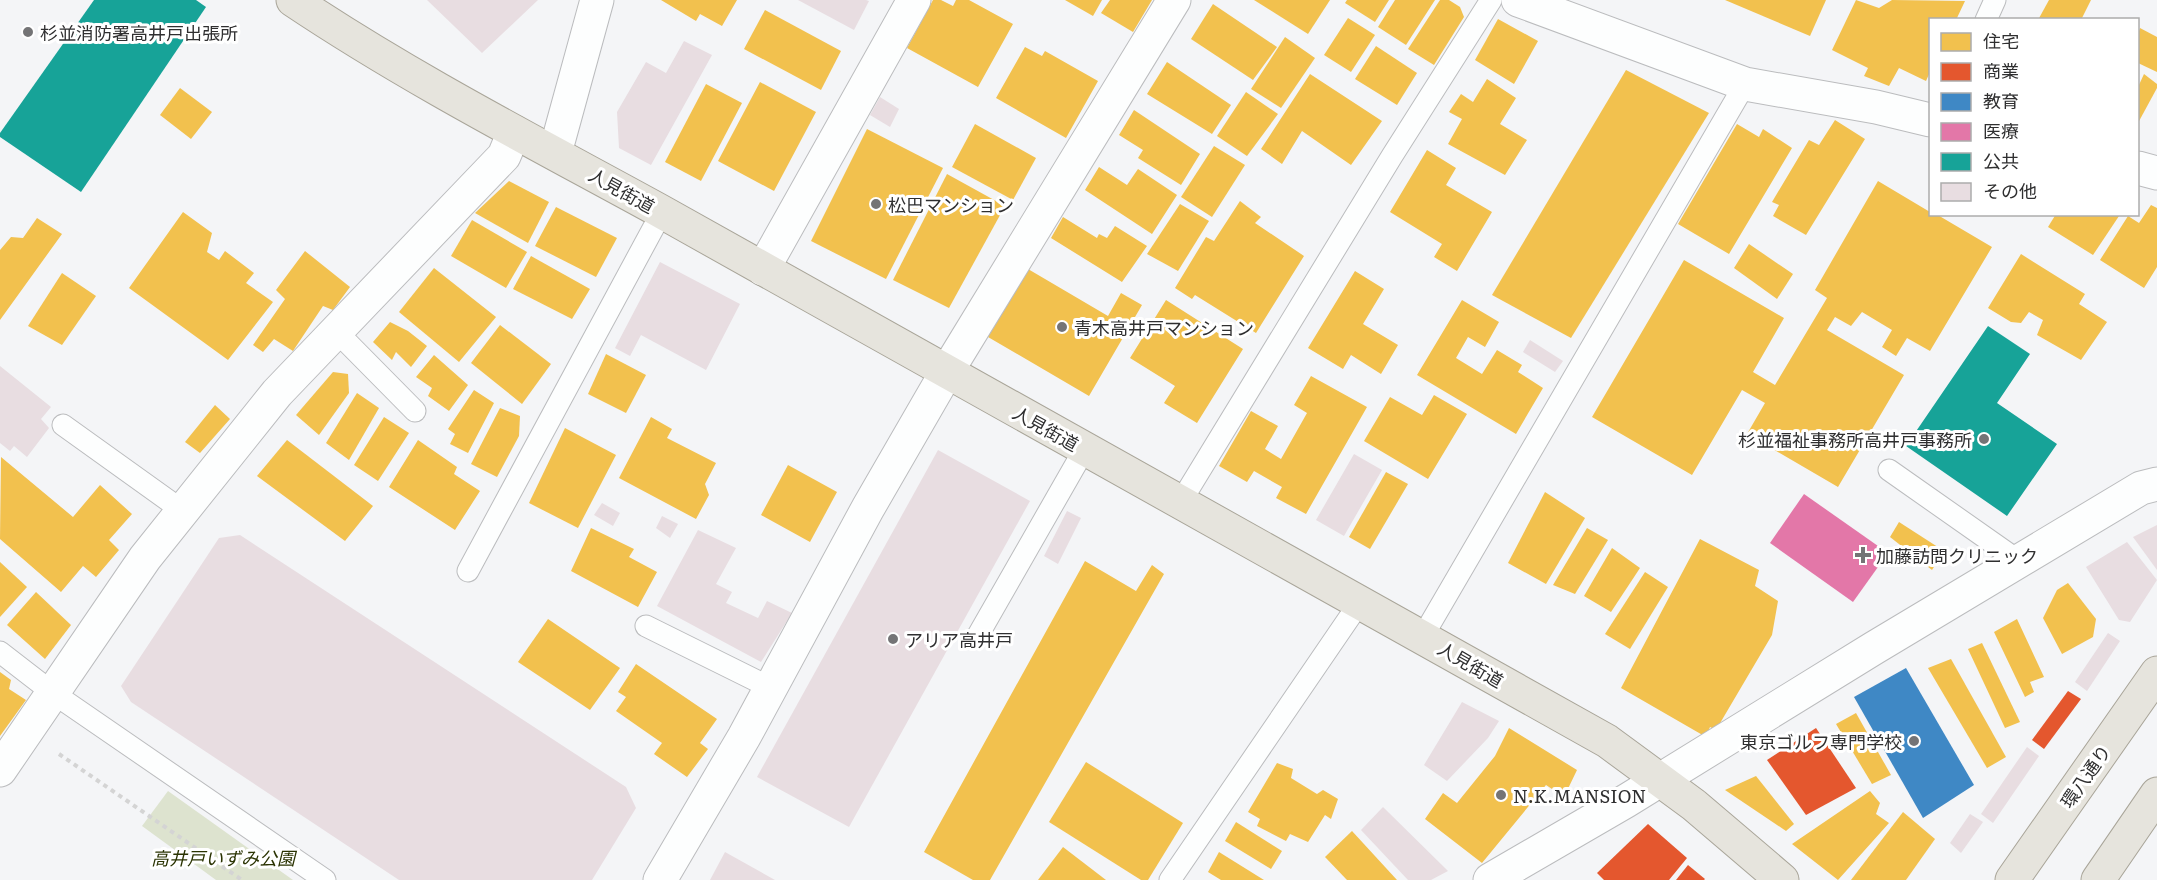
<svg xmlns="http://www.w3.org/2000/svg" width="2157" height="880" font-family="Literata,'Noto Sans JP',serif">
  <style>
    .green { fill: #dde3cf }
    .homes { fill: #f2c14e }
    .shops { fill: #e4572e }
    .schools { fill: #3f88c5 }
    .health { fill: #e377a8 }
    .public { fill: #17a398 }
    .building { fill: #e8dde1 }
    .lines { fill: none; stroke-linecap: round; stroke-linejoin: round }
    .lane-casing { stroke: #bbbcbe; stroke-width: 23 }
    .street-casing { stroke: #bbbcbe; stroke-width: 35 }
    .secondary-casing { stroke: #bbbcbe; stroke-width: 35 }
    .primary-casing { stroke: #a9a599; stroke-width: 35 }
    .path { stroke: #d4d4d4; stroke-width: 4; stroke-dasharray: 4.5 4.5; stroke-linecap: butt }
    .lane { stroke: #fdfefe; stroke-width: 21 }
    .street { stroke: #fdfefe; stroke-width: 33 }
    .secondary { stroke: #fdfefe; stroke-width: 33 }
    .primary { stroke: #e6e4dd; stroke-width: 33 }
    .poi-dot { fill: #747476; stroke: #fff; stroke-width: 2 }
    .labels { text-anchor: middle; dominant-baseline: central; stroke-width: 6; stroke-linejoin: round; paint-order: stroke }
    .poi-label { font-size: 18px; fill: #2f2f30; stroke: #fff; text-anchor: start }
    .street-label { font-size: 18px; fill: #2f2f30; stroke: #fff }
    .park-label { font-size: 18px; font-style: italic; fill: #2a3302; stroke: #fff }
  </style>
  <rect width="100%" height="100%" fill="#f4f5f7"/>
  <!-- green -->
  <polygon class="green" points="168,791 293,880 216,880 142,826"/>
  <!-- homes -->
  <g class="homes">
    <polygon points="661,0 737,0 722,26 700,14 696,21"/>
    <polygon points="933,0 941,0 953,6 956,0 969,0 1013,24 978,87 907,48"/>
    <polygon points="1065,0 1102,0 1093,16"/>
    <polygon points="1110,0 1152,0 1133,32 1101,13"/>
    <polygon points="1254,0 1330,0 1308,34"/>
    <polygon points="1347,0 1389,0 1375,22 1345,3"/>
    <polygon points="1395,0 1435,0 1406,45 1378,27"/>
    <polygon points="1440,0 1449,0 1460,7 1464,17 1434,65 1408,49"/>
    <polygon points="1725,0 1826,0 1810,36"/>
    <polygon points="1856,0 1879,8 1892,0 1965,1 1956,20 1930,20 1930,72 1926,81 1899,68 1889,86 1864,76 1868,68 1832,50"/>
    <polygon points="2049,0 2091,0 2081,20 2038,20"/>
    <polygon points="1213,4 1277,47 1253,80 1191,39"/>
    <polygon points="765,10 841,51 821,90 744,49"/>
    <polygon points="1348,18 1375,35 1351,72 1324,55"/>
    <polygon points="1498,19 1538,41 1514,84 1475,60"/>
    <polygon points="2140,28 2157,37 2157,72 2138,63 2138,34"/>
    <polygon points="1285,37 1315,58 1281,108 1251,89"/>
    <polygon points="1376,46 1417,73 1397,105 1355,79"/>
    <polygon points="1025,47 1042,56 1045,51 1098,81 1066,138 996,98"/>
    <polygon points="1167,62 1231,105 1212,134 1147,94"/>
    <polygon points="1626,70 1709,113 1571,338 1492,295"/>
    <polygon points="1310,74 1382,121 1351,165 1302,131 1282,164 1261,149"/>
    <polygon points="2144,74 2157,84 2157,88 2138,123 2138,87"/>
    <polygon points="1487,79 1516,98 1500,124 1527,140 1505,175 1448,144 1462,119 1449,112 1461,94 1473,102"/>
    <polygon points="760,82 816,112 774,191 718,161"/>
    <polygon points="706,84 742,103 701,181 665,162"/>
    <polygon points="180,88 212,112 191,139 160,115"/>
    <polygon points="1246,92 1278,114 1247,156 1217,136"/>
    <polygon points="1134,110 1200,154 1181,185 1138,158 1143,150 1119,135"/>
    <polygon points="1835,120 1865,139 1806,235 1773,216 1779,205 1772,202 1809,140 1819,145"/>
    <polygon points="975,124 1036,158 1013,200 952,167"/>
    <polygon points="1737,124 1759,137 1763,129 1792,148 1729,254 1678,224"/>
    <polygon points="867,129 943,168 886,279 811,241"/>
    <polygon points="1214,146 1245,165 1212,217 1181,197"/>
    <polygon points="1427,150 1456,168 1446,185 1492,212 1457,271 1434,257 1442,244 1390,212"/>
    <polygon points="1099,167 1127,185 1138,169 1177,195 1152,234 1085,190"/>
    <polygon points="947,174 1005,206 949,308 893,280"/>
    <polygon points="509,181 549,202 528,243 475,213"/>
    <polygon points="1878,181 1930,212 1930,214 1936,214 1992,247 1930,351 1907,338 1896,356 1882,347 1892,330 1862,312 1851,326 1835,317 1827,330 1904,375 1838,487 1747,434 1765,403 1742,390 1692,475 1592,417 1684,260 1784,318 1753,372 1775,385 1827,298 1815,290"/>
    <polygon points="1240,201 1261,217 1255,223 1304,256 1256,333 1195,295 1192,299 1175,288 1206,237 1214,241"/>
    <polygon points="1180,204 1209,221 1178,271 1147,254"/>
    <polygon points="2151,205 2157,208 2157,267 2144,288 2100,260 2128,216 2139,223"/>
    <polygon points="556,207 617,238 596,277 535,246"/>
    <polygon points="183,212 212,233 207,252 219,260 225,251 254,273 246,283 273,302 228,360 129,288"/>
    <polygon points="2056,214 2118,214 2119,216 2093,255 2048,227"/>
    <polygon points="1063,217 1097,238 1099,234 1107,238 1115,226 1147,246 1122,282 1051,238"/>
    <polygon points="37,218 62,234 0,320 0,250 11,237 23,238"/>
    <polygon points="472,220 527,252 506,288 451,256"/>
    <polygon points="1749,244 1793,274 1777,299 1734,268"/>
    <polygon points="305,251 350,287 333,310 323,306 293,351 274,339 263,352 253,345 285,299 276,290"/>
    <polygon points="2021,254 2085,294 2079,304 2107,322 2081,360 2037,335 2043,320 2029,312 2021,323 2011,322 1988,308"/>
    <polygon points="531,256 590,289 572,319 513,289"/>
    <polygon points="434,268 496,317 459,362 399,312"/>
    <polygon points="1028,269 1108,316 1121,293 1142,305 1089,396 988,337"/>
    <polygon points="1355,271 1384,289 1363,324 1398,345 1381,374 1351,355 1343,369 1308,348"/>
    <polygon points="62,273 96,296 62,345 28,326"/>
    <polygon points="1166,300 1243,349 1197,423 1164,403 1175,386 1130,358"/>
    <polygon points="1462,300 1499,322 1485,347 1468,337 1456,358 1482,374 1497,350 1522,365 1518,372 1543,388 1516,434 1417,375"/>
    <polygon points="390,322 408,331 427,346 411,367 396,352 392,360 373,342"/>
    <polygon points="500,325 551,364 522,404 471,363"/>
    <polygon points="606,354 646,375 626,413 588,394"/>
    <polygon points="434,355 468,385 449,411 428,396 432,388 416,377"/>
    <polygon points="333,372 348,374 349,393 319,435 296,415"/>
    <polygon points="1311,376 1367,407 1306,514 1276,498 1282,487 1254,471 1247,482 1219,466 1251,411 1278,426 1265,449 1281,459 1307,413 1294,405"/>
    <polygon points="474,390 494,403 468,453 450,444 455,434 448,429"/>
    <polygon points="357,393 379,408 349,460 326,443"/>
    <polygon points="1434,395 1467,414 1428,479 1364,441 1390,397 1422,415"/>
    <polygon points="215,405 230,419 200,453 185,442"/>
    <polygon points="500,408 520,416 519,436 497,477 471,464"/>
    <polygon points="384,417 409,433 378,481 354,465"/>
    <polygon points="651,417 672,429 667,438 716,463 705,484 709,495 696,519 619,478"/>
    <polygon points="565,428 616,455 578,528 529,503"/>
    <polygon points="287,440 373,506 345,541 257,476"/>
    <polygon points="418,440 457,467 454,474 480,491 455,530 389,487"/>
    <polygon points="1,457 73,517 100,485 132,514 109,540 119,550 96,577 83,566 61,592 0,539"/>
    <polygon points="788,465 837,492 810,542 761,515"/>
    <polygon points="1386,472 1408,484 1370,549 1349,537"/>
    <polygon points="1545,492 1585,518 1546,584 1508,563"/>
    <polygon points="1899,522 1944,551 1932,570 1890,537"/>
    <polygon points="591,528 634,549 629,557 657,572 638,607 571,571"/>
    <polygon points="1587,528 1608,540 1575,594 1553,585"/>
    <polygon points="1700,539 1759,570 1755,586 1778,601 1772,635 1716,730 1710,727 1706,737 1621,688"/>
    <polygon points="1612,548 1640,568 1611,612 1584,596"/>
    <polygon points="1085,561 1136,591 1152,565 1164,574 990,880 973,880 924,852"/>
    <polygon points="0,562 27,587 0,617"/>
    <polygon points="1645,572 1668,587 1630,649 1605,634"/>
    <polygon points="2068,583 2096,619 2093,637 2062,654 2043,618 2057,590"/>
    <polygon points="36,592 71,625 45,659 7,625"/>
    <polygon points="548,619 620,668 590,710 518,662"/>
    <polygon points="2017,619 2044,677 2030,682 2034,692 2025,697 1994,632"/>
    <polygon points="1982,643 2020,722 2005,728 1968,649"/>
    <polygon points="1951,659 2006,757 1987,768 1928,668"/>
    <polygon points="636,664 717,719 700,743 708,749 687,777 654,754 662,743 616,711 626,697 618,692"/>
    <polygon points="0,672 11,680 9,689 26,700 0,736"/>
    <polygon points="1856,713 1891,775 1872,784 1836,724"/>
    <polygon points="1509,728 1577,770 1564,797 1546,785 1482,863 1425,819 1443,793 1457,803 1495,756"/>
    <polygon points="1086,762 1183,823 1148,880 1141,880 1049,822"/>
    <polygon points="1277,763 1293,769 1291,778 1317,794 1323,790 1338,799 1331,819 1325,815 1308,842 1290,834 1286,841 1257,826 1260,819 1248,812"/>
    <polygon points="1756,776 1794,824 1786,831 1725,790"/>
    <polygon points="1870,791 1880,803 1876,814 1889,823 1838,880 1792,844"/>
    <polygon points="1903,812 1935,839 1906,880 1851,880"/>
    <polygon points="1236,822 1282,851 1271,869 1225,841"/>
    <polygon points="1352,831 1397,880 1347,880 1325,857"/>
    <polygon points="1063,847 1106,880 1038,880"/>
    <polygon points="1219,852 1264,880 1221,880 1208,872"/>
  </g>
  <!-- shops -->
  <g class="shops">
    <polygon points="2068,691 2081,699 2044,749 2032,740"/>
    <polygon points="1816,728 1856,788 1806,815 1767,760"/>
    <polygon points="1648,824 1687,858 1669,880 1604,880 1597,873"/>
    <polygon points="1688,865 1705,879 1704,880 1676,880"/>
  </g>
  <!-- schools -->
  <polygon class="schools" points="1906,668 1974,785 1923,818 1854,697"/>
  <!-- health -->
  <polygon class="health" points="1804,494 1888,553 1853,602 1770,543"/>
  <!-- public -->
  <g class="public">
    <polygon points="94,0 196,0 206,7 81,192 0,137 0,133"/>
    <polygon points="1988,326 2030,354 1997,403 2057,444 2007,516 1906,446"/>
  </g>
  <!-- building -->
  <g class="building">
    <polygon points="427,0 538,0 482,53"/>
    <polygon points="798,0 866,0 869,1 854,30"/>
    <polygon points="684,41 712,55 651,165 619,148 617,112 646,62 666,73"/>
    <polygon points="880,97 899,109 890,127 870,115"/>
    <polygon points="660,262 740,304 706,370 641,335 630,356 615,348"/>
    <polygon points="1530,340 1563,361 1555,372 1523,352"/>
    <polygon points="0,366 51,407 41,419 49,428 27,457 14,446 10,451 0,443"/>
    <polygon points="938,450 1030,501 849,827 757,777"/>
    <polygon points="1354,454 1382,470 1344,536 1316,520"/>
    <polygon points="602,503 620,513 613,526 594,515"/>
    <polygon points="1067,511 1081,518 1058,564 1044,556"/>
    <polygon points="662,516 678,524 670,538 656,528"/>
    <polygon points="2157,525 2157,570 2133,537"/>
    <polygon points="698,530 736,548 716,584 732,592 726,603 758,618 767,601 792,613 761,662 657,606"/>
    <polygon points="240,535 626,787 636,808 592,880 399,880 131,702 121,686 219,538"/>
    <polygon points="2127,542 2157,580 2130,622 2119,620 2086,567"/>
    <polygon points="2108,633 2120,641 2087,691 2075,682"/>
    <polygon points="1462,702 1499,721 1488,738 1447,781 1424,765"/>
    <polygon points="2027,747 2039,756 1993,823 1981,814"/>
    <polygon points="1383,807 1448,871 1431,880 1408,880 1361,830"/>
    <polygon points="1970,814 1983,822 1961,853 1950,843"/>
    <polygon points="725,852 775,880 710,880"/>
  </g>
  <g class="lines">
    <defs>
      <g id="lane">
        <polyline points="1986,20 1995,0"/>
        <polyline points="335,330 415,411"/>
        <polyline points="63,425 183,511"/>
        <polyline points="1889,470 2020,562"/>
        <polyline points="1180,503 1392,156 1491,0"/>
        <polyline points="468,571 662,212"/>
        <polyline points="646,626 771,688"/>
        <polyline points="1423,636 1745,84"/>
        <polyline points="977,637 1084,450"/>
        <polyline points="0,652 53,693 325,880"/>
        <polyline points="1170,880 1360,602"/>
      </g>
      <g id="street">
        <polyline points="1518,0 1745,84 1876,107 1930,120"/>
        <polyline points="555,153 597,0"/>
        <polyline points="2138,168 2157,173"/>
        <polyline points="763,269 914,0"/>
        <polyline points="0,770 145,558 277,393 504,156 514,132"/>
        <polyline points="660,880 744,737 868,508 946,373 1174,0"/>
      </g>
      <polyline id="secondary" points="1490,880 1626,801 1874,648 2141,488 2157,484"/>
      <g id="primary">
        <path d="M293,0C411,79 538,144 662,212L1607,741L1694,805L1782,880"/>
        <polyline points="2012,880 2157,673"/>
        <polyline points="2098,880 2157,794"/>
      </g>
    </defs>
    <!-- lane casing -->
    <use href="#lane" class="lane-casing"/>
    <!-- street casing -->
    <use href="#street" class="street-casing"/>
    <!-- secondary casing -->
    <use href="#secondary" class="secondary-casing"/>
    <!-- primary casing -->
    <use href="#primary" class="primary-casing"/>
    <!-- path -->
    <polyline class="path" points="59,754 242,880"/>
    <!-- lane -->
    <use href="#lane" class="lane"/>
    <!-- street -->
    <use href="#street" class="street"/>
    <!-- secondary -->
    <use href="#secondary" class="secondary"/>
    <!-- primary -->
    <use href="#primary" class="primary"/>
  </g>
  <!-- markers -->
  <g class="poi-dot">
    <circle cx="28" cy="32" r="6"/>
    <circle cx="876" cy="204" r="6"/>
    <circle cx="1062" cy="327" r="6"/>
    <circle cx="1984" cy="439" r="6"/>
    <path d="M1860 546h6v6h6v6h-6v6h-6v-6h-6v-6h6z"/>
    <circle cx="893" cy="639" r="6"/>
    <circle cx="1914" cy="741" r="6"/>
    <circle cx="1501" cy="795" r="6"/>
  </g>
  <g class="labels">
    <!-- poi labels -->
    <g class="poi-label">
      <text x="40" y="32">杉並消防署高井戸出張所</text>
      <text x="888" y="204">松巴マンション</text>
      <text x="1074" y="327">青木高井戸マンション</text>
      <text x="1972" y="439" text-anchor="end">杉並福祉事務所高井戸事務所</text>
      <text x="1876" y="555">加藤訪問クリニック</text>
      <text x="905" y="639">アリア高井戸</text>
      <text x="1902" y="741" text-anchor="end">東京ゴルフ専門学校</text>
      <text x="1513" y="795">N.K.MANSION</text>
    </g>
    <!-- street labels -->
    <g class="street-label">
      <text transform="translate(622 190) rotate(29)">人見街道</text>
      <text transform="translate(1046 428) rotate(29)">人見街道</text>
      <text transform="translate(1471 664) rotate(30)">人見街道</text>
      <text transform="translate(2085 776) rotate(-55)">環八通り</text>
    </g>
    <!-- park labels -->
    <g class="park-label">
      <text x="223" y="857">高井戸いずみ公園</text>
    </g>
  </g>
  <!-- legend -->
  <rect x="1929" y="18" width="210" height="198" fill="#ffffff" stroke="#acacac" stroke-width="1.5"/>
  <rect x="1941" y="33" width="30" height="18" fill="#f2c14e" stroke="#acacac" stroke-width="1.5"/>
  <text x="1983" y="48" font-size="18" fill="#2f2f30">住宅</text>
  <rect x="1941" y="63" width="30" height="18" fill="#e4572e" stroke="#acacac" stroke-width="1.5"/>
  <text x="1983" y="78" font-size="18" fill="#2f2f30">商業</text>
  <rect x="1941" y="93" width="30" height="18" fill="#3f88c5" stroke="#acacac" stroke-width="1.5"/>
  <text x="1983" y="108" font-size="18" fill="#2f2f30">教育</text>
  <rect x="1941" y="123" width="30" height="18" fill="#e377a8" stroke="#acacac" stroke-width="1.5"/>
  <text x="1983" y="138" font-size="18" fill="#2f2f30">医療</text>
  <rect x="1941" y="153" width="30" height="18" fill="#17a398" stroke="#acacac" stroke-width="1.5"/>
  <text x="1983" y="168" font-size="18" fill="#2f2f30">公共</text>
  <rect x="1941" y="183" width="30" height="18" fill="#e8dde1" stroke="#acacac" stroke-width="1.5"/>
  <text x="1983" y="198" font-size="18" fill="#2f2f30">その他</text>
</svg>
